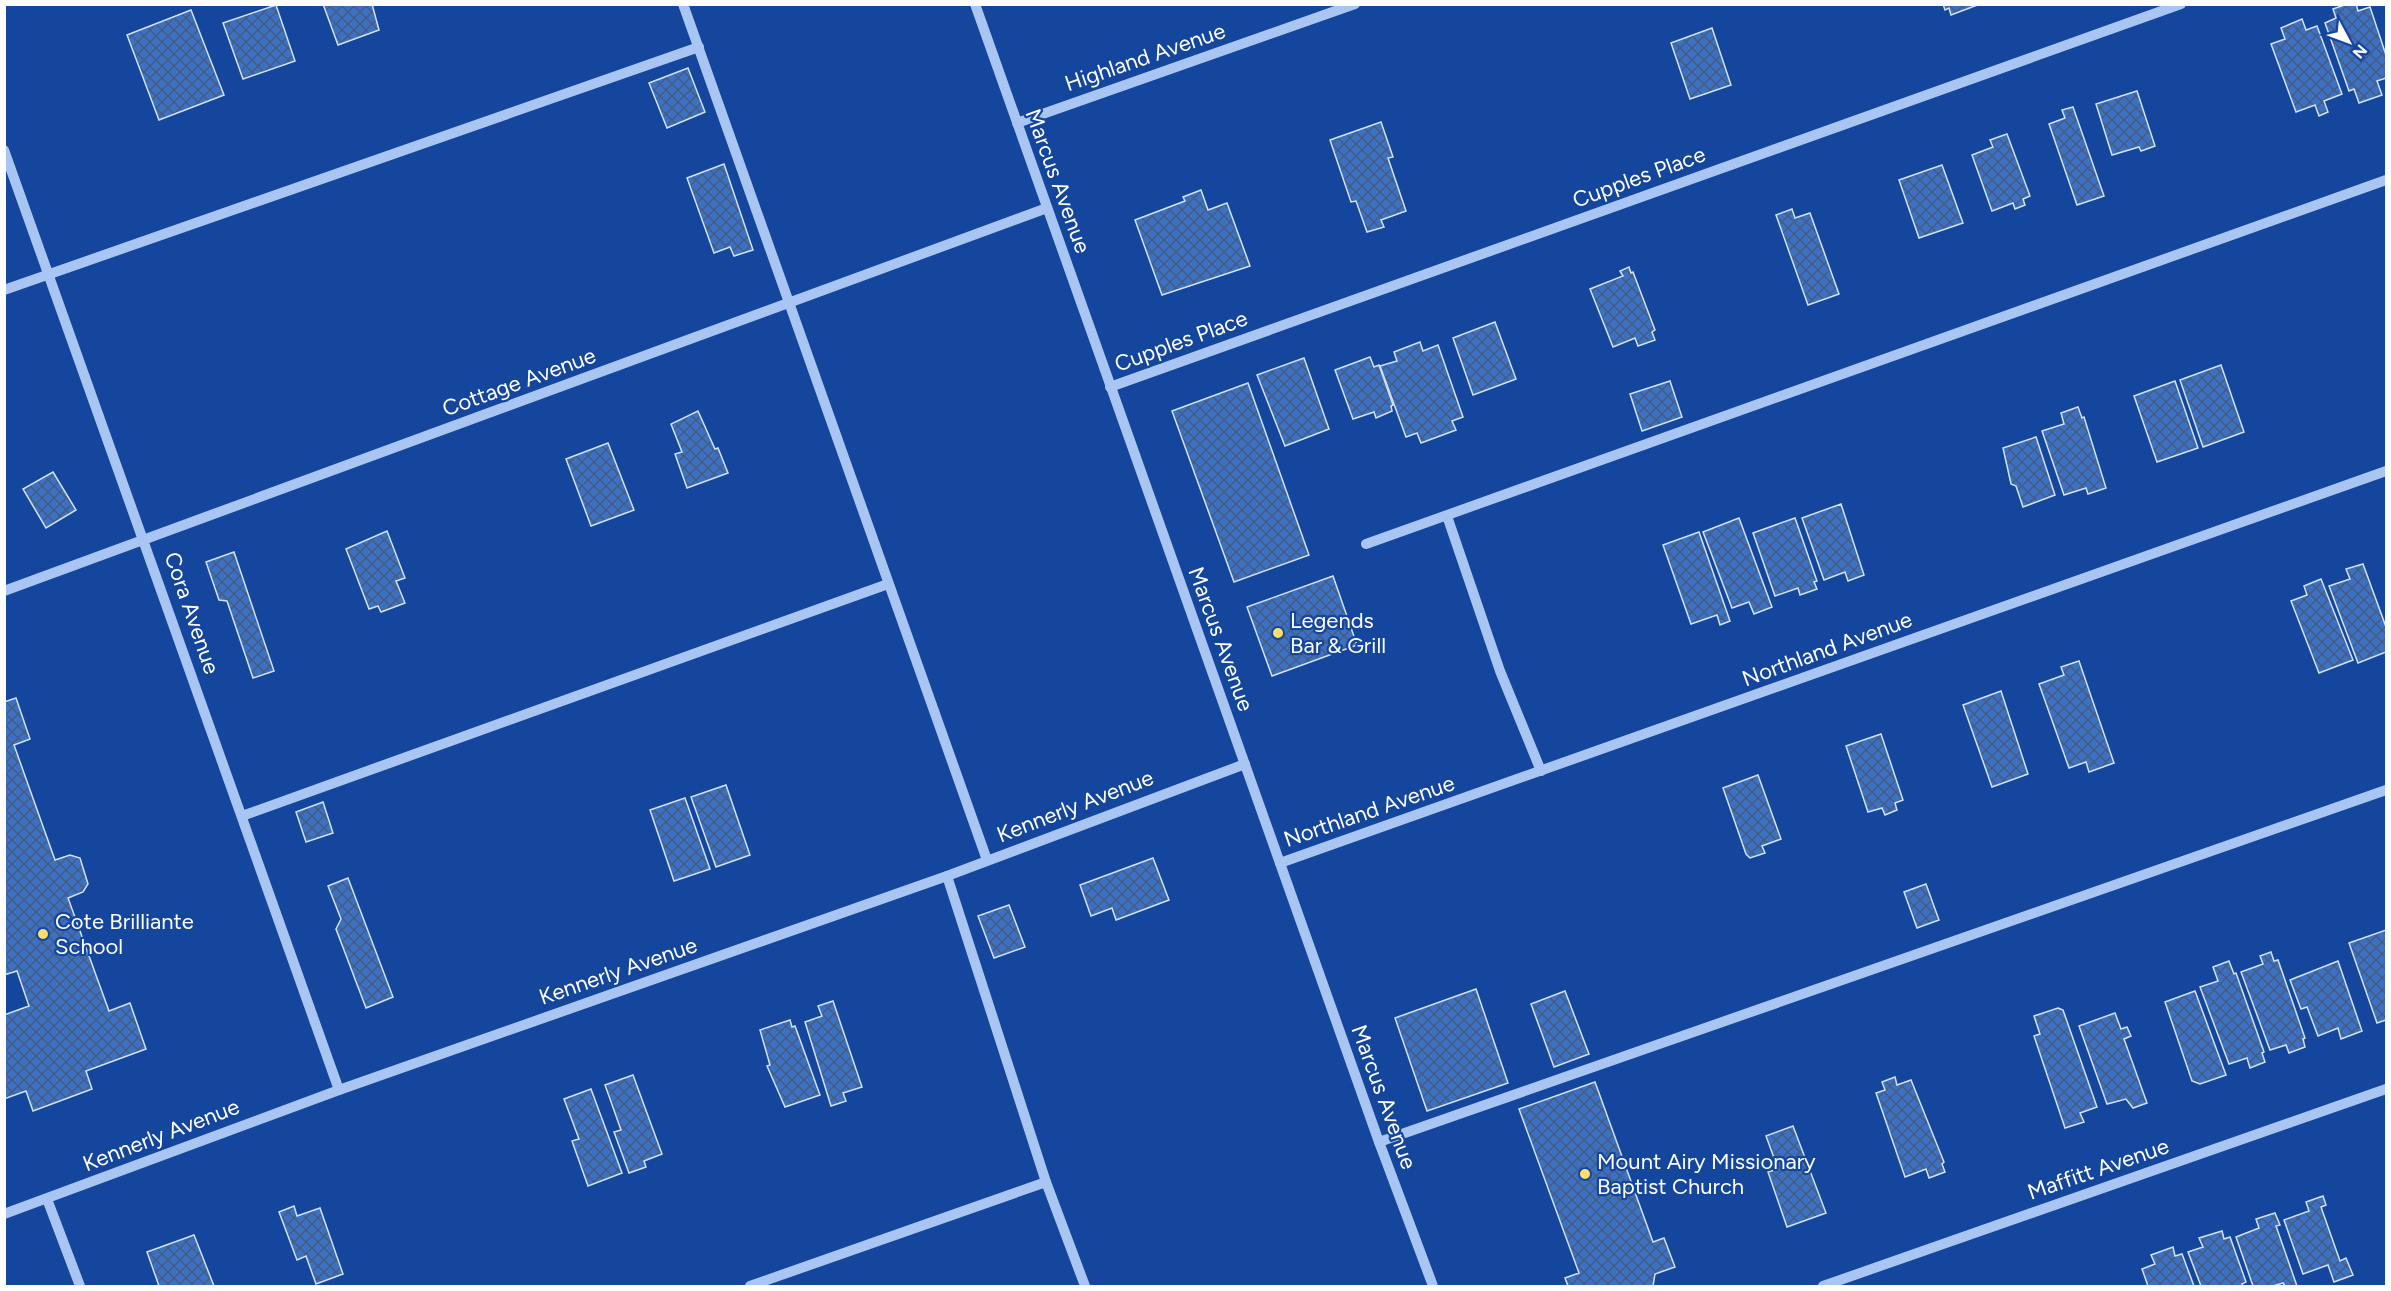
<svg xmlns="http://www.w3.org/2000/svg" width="2391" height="1291" font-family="Figtree,sans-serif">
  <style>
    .building { fill: url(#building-cross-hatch); stroke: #d0e2fd; stroke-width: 1.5 }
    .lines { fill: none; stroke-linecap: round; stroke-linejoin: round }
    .minor { stroke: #a8c5f4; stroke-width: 10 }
    .poi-dot { fill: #ffde6b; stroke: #13469c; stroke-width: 2 }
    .labels { text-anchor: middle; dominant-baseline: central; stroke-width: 4.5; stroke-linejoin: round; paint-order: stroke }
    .street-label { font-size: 22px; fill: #fff; stroke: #13469c }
    .poi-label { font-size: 22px; fill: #fff; stroke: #13469c; text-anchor: start }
  </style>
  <defs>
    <pattern id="building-cross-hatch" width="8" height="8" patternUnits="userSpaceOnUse" patternTransform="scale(1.5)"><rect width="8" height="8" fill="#3c70c3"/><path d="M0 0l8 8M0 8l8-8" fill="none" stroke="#455c82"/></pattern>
  </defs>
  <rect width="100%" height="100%" fill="#13469c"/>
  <!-- building -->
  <g class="building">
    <polygon points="323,4 372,4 379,30 338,45"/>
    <polygon points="1943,4 1980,4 1951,15 1949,8 1945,10"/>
    <polygon points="2347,4 2356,4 2358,11 2370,7 2386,55 2386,78 2377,81 2382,95 2359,103 2354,89 2349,91 2325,23 2336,18 2333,9"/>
    <polygon points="276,5 295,61 243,79 223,23"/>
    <polygon points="191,10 224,95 159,120 127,35"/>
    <polygon points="2302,19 2306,30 2317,26 2342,94 2324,101 2328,112 2319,116 2315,105 2296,112 2271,44 2285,39 2281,28"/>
    <polygon points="1712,28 1731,85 1690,99 1671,43"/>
    <polygon points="688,68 705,112 667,128 649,83"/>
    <polygon points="2137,91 2155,146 2141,151 2139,147 2112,155 2096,104"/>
    <polygon points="2073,107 2104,196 2077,205 2049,124 2065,118 2062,110"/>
    <polygon points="1381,122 1393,157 1388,158 1406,211 1381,220 1384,227 1367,232 1356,201 1351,202 1330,140"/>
    <polygon points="2007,134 2030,196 2023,199 2025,205 2015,209 2013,203 1992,211 1972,155 1993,147 1990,140"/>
    <polygon points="724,164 753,250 734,256 730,247 714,253 687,178"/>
    <polygon points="1942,165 1963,223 1919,238 1899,180"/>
    <polygon points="1201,190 1208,210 1227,203 1250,266 1162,295 1135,220 1185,201 1183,197"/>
    <polygon points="1792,209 1795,218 1810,213 1839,294 1808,305 1776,215"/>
    <polygon points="1629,267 1631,273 1633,272 1655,330 1652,332 1655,340 1638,346 1635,338 1613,347 1590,289 1623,276 1620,271"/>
    <polygon points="1495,322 1516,379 1473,395 1453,338"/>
    <polygon points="1420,342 1423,351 1438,345 1463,417 1452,421 1456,430 1421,443 1417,433 1406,437 1380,366 1397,361 1394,352"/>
    <polygon points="1370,357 1374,367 1379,365 1393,405 1391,406 1392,411 1376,418 1374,412 1353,419 1335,370"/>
    <polygon points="1304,358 1329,429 1285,446 1257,375"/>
    <polygon points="2221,365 2244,432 2203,447 2180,380"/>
    <polygon points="1670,381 1682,417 1642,431 1630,394"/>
    <polygon points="2175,381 2198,448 2157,462 2134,396"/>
    <polygon points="1248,383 1309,555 1234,582 1172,411"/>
    <polygon points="2078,407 2082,418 2084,417 2106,488 2088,494 2086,488 2064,495 2042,431 2064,424 2061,413"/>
    <polygon points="698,411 715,449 718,448 728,473 687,488 675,454 682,452 671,424"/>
    <polygon points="2036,437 2055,495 2023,507 2016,486 2011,484 2003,448"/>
    <polygon points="608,443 634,510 591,526 566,459"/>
    <polygon points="53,472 76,510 46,528 23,489"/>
    <polygon points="1841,504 1864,575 1848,581 1845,572 1824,580 1802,518"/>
    <polygon points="1739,518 1772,607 1754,614 1749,602 1732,608 1703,532"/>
    <polygon points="1795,518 1817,581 1814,582 1817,589 1800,595 1798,588 1775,596 1753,533"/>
    <polygon points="387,531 405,578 396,581 405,603 381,612 378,606 369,609 346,549"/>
    <polygon points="1699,532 1730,621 1720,625 1717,615 1691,624 1663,545"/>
    <polygon points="234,552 274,671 253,678 227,601 219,600 206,562"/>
    <polygon points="2363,564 2386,627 2386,652 2358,663 2329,586 2350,579 2346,569"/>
    <polygon points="1333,576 1357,645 1272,676 1247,607"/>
    <polygon points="2321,579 2353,660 2319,673 2291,601 2307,595 2304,586"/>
    <polygon points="2079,661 2114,763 2089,772 2086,762 2069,768 2039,684 2064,675 2061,667"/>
    <polygon points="2001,691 2028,774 1992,787 1963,705"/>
    <polygon points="16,698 30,739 14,745 55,860 70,855 80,858 88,884 83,892 68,898 109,1011 130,1003 146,1049 86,1071 92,1089 33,1111 26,1091 4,1099 4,1015 29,1006 17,971 4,975 4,702"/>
    <polygon points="1881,734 1903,800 1895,803 1897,810 1885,815 1882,808 1868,812 1846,746"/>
    <polygon points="1758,775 1781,839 1762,846 1765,853 1750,858 1746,854 1723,788"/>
    <polygon points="726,785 750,855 716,867 691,797"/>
    <polygon points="685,798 710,869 674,881 650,810"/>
    <polygon points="323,802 333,833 306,842 296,812"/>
    <polygon points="1153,858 1169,900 1116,920 1112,908 1091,916 1080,885"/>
    <polygon points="348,878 393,997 366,1008 336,929 341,919 328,886"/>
    <polygon points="1926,884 1939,920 1917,928 1904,892"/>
    <polygon points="1009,905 1025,947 994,958 978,916"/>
    <polygon points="2386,930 2386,1020 2377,1023 2349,943"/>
    <polygon points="2271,952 2274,961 2278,960 2305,1038 2303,1039 2305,1047 2289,1053 2286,1045 2270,1050 2241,972 2263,964 2260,956"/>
    <polygon points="2229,961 2234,974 2236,973 2264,1052 2262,1053 2265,1062 2250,1068 2247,1058 2229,1064 2200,987 2218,981 2213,967"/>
    <polygon points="2338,961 2362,1031 2341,1039 2338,1028 2318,1036 2307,1007 2301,1009 2290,980"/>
    <polygon points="1476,989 1508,1083 1427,1111 1395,1018"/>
    <polygon points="1565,991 1589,1054 1554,1067 1531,1004"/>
    <polygon points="2195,991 2226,1075 2200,1084 2192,1081 2165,1002"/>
    <polygon points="833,1001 862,1087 843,1093 846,1101 831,1106 805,1022 822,1016 818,1006"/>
    <polygon points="2058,1008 2063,1010 2097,1107 2080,1113 2084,1122 2065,1128 2034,1036 2040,1034 2034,1016"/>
    <polygon points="2115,1013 2121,1029 2127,1027 2131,1036 2124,1039 2147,1103 2133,1108 2126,1099 2107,1104 2079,1026"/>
    <polygon points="790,1020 792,1027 795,1026 820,1095 785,1107 767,1066 770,1065 760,1030"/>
    <polygon points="633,1075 662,1154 644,1161 646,1167 629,1173 614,1132 621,1130 605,1085"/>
    <polygon points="1895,1077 1897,1085 1911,1080 1944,1162 1942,1164 1945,1172 1929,1178 1926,1169 1905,1177 1876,1093 1885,1090 1882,1082"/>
    <polygon points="1595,1082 1653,1242 1664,1238 1675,1267 1655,1274 1653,1286 1568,1286 1565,1278 1579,1273 1519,1109"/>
    <polygon points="591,1089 622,1173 588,1186 572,1141 579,1139 564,1099"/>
    <polygon points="1793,1126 1826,1213 1787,1227 1768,1172 1778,1169 1766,1136"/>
    <polygon points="2323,1196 2326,1205 2321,1207 2340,1261 2346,1258 2353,1275 2334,1282 2328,1265 2303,1274 2284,1220 2309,1211 2306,1202"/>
    <polygon points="294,1206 297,1216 320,1208 343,1274 316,1284 306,1256 297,1260 279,1212"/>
    <polygon points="2275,1213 2280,1225 2276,1226 2297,1286 2285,1286 2283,1283 2273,1286 2253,1286 2236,1237 2259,1228 2256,1219"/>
    <polygon points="2222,1231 2224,1239 2230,1237 2246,1282 2242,1284 2243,1286 2201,1286 2188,1252 2203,1247 2199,1238"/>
    <polygon points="194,1235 214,1286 159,1286 147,1252"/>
    <polygon points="2173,1247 2175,1256 2182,1254 2194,1286 2148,1286 2142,1269 2155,1264 2151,1255"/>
  </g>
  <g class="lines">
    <!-- minor -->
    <g class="minor">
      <polyline points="683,4 987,860"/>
      <polyline points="975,4 1379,1142 1433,1286"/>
      <polyline points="1017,123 1355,4"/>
      <polyline points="4,150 339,1090"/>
      <polyline points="4,290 699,47"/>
      <polyline points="1110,387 2181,4"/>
      <polyline points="1447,516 1500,671 1541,771"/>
      <polyline points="1366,544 2386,180"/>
      <polyline points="4,591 1047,208"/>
      <polyline points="242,816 888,584"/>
      <polyline points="1280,863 2386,471"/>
      <polyline points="947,876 1046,1182 1085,1286"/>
      <polyline points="1379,1142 2386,790"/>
      <polyline points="47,1199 80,1286"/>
      <polyline points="4,1214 339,1090 947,876 1245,764"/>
      <polyline points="750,1286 1046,1182"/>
      <polyline points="1823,1286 2386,1089"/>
    </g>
  </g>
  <!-- markers -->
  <g class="poi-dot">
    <circle cx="1278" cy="633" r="6"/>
    <circle cx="43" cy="934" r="6"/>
    <circle cx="1585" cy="1174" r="6"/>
  </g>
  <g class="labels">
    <!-- street labels -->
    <g class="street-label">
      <text transform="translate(1145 57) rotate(-19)">Highland Avenue</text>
      <text transform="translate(1639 177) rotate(-20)">Cupples Place</text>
      <text transform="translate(1058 181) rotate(70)">Marcus Avenue</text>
      <text transform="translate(1181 341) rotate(-20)">Cupples Place</text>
      <text transform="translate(519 382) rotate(-20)">Cottage Avenue</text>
      <text transform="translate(192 613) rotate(71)">Cora Avenue</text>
      <text transform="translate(1221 639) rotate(70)">Marcus Avenue</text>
      <text transform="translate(1827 649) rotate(-20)">Northland Avenue</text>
      <text transform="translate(1075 806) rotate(-21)">Kennerly Avenue</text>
      <text transform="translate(1369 811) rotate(-19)">Northland Avenue</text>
      <text transform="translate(618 971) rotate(-19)">Kennerly Avenue</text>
      <text transform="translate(1384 1097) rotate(70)">Marcus Avenue</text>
      <text transform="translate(161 1135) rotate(-21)">Kennerly Avenue</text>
      <text transform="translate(2098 1169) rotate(-19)">Maffitt Avenue</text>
    </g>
    <!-- poi labels -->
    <g class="poi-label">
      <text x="1290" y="620">Legends<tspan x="1290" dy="25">Bar &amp; Grill</tspan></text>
      <text x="55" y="921">Cote Brilliante<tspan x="55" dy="25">School</tspan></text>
      <text x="1597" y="1161">Mount Airy Missionary<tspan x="1597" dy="25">Baptist Church</tspan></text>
    </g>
  </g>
  <!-- border -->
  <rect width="2391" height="1291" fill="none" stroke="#ffffff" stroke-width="12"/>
  <!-- north arrow -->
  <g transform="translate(2349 42) rotate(131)" stroke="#13469c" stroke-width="4.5" paint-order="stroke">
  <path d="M0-4.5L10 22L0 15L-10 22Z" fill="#ffffff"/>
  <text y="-9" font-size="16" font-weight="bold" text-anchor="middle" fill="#ffffff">N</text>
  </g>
</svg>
